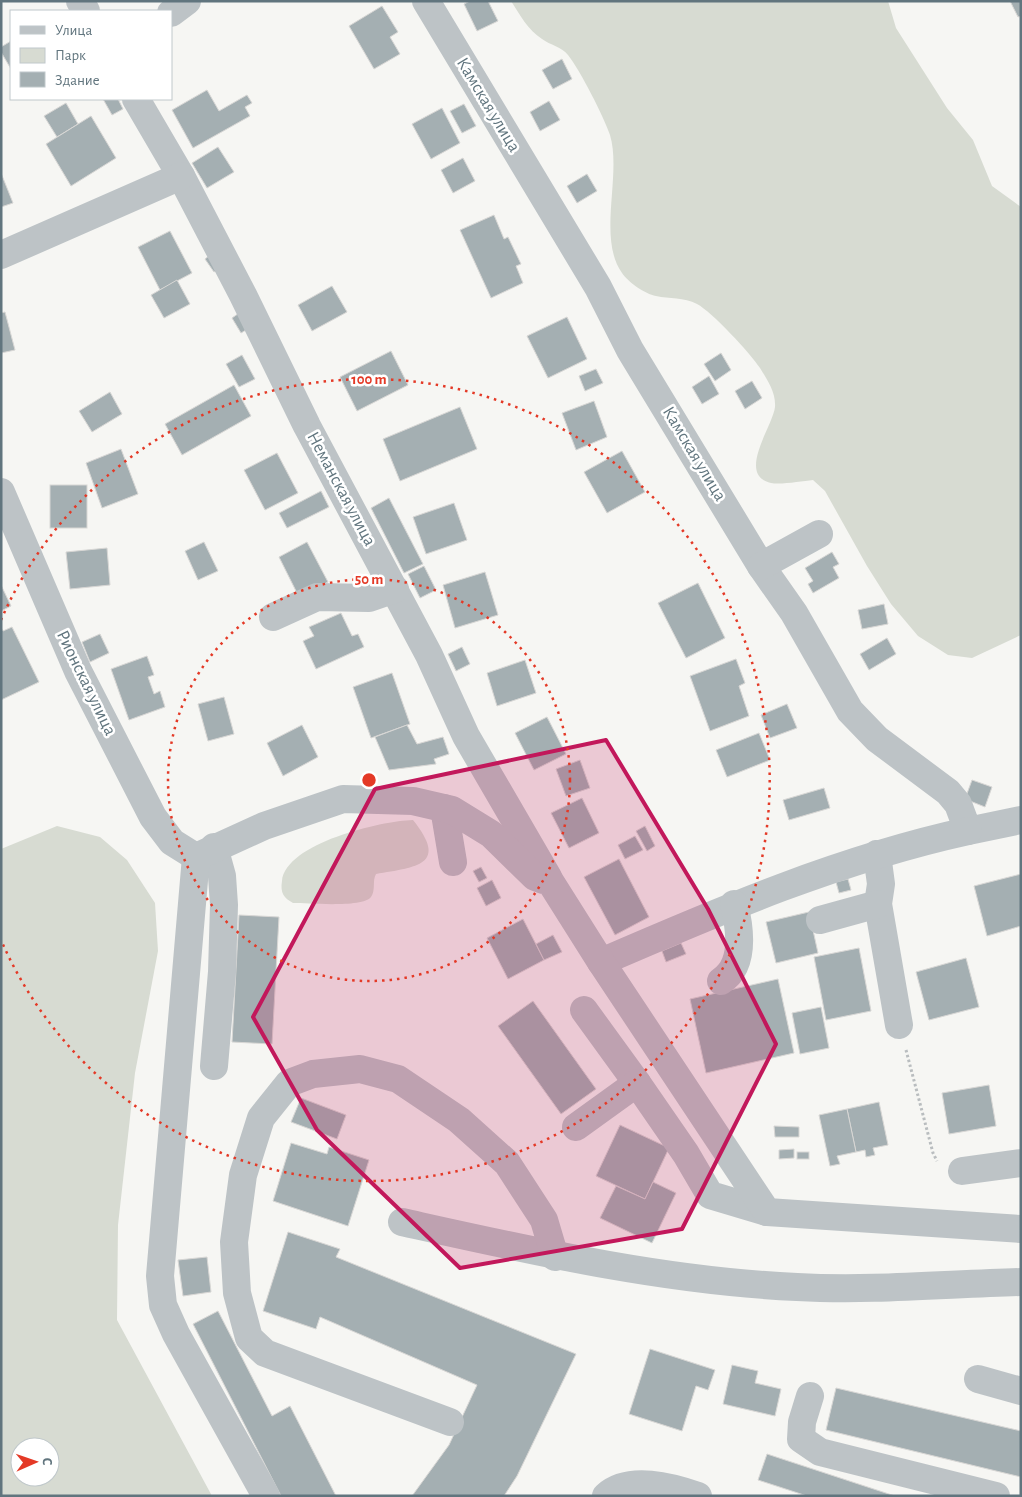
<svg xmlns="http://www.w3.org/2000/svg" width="1022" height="1497" font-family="'Alegreya Sans',sans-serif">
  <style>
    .green { fill: #d7dbd2; fill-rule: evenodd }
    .building { fill: #a4afb2; stroke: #d8d7d5 }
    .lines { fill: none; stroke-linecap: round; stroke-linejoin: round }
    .path { stroke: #b9bdbf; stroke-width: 3; stroke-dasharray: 2.5 2.5; stroke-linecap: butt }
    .minor { stroke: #bdc3c6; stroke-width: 28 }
    .marked { fill: #c2185b; fill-opacity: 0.2; stroke: #c2185b; stroke-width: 4; stroke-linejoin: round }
    .ring { fill: none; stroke: #e43926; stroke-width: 2.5; stroke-dasharray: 2.5 5 }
    .labels { text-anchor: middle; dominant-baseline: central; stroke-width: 5; stroke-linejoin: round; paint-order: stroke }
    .street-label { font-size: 18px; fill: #61757e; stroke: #fff }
    .centre { fill: #e43926; stroke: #fff; stroke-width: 2.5 }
    .ring-label { font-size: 15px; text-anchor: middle; font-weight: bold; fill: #e43926; stroke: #fff; stroke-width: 5; stroke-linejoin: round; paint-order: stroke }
  </style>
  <rect width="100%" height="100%" fill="#f6f6f3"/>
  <!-- green -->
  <g class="green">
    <path d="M511,1H888L896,28L947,108L973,140L992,186L1021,207V635L972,658L948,655L918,636L891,604L867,566L825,491L813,480C802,481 781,485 771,483C736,475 773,426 775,407C776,392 767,380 760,368C750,353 712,312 697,304C684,297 669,299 656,296C645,294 628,282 622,273C597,238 622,175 610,135C604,117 580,70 568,55C562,47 550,45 542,39C528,30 520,15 511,1Z"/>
    <path d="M413,820C449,865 417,867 376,874C372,881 376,890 371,897C363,908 308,903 293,903C284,898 280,893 282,881C286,843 381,821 413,820Z"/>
    <path d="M57,826L100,837L127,860L155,903L158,951L135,1073L118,1225L117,1320L212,1496H1V849ZM20,1447H50V1477H20Z"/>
  </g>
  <!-- building -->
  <g class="building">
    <polygon points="470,1 488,1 498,21 477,31 464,4"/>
    <polygon points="1010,1 1021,1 1021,16 1018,17"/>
    <polygon points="382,6 398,32 390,37 400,54 374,69 349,26"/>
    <polygon points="11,41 11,69 1,52 1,47"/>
    <polygon points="562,59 572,79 553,89 542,70"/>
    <polygon points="207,90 219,111 247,95 252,103 245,107 250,116 193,148 172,110"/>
    <polygon points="103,99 118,99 123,109 112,115"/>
    <polygon points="549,101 560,120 540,131 530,112"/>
    <polygon points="66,103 78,124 57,137 44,116"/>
    <polygon points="464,104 476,126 462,133 450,111"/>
    <polygon points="442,108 460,143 431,159 412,124"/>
    <polygon points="91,116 116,158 71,186 46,144"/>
    <polygon points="218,147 234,172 207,188 192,163"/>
    <polygon points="463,158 475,181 453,193 441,170"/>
    <polygon points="1,173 13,203 1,207"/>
    <polygon points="587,174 597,191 577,203 567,186"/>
    <polygon points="494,215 504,239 508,237 521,264 516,266 523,283 491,298 460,230"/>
    <polygon points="170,231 192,273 160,290 138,247"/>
    <polygon points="214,252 223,266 214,272 205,259"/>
    <polygon points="177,280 190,304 164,318 151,295"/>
    <polygon points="332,286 347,312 312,331 298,305"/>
    <polygon points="242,311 251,327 241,333 232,318"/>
    <polygon points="5,312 15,350 1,353 1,313"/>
    <polygon points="567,317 587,359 548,378 527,336"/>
    <polygon points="391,351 408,385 357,411 340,377"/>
    <polygon points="721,353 731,370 715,381 704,364"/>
    <polygon points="242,355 255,379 239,387 226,364"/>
    <polygon points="596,369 603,383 585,391 579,376"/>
    <polygon points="709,376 719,394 702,404 692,387"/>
    <polygon points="752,381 762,398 745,409 735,391"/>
    <polygon points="234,385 251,416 182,455 165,424"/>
    <polygon points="110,392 122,414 92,432 79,411"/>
    <polygon points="594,401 607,437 576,450 562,413"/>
    <polygon points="460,407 477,449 400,481 383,439"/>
    <polygon points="121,449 138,494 102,508 86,463"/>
    <polygon points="622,451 645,492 607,513 584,472"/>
    <polygon points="277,453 298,493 265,510 244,470"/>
    <rect x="50" y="485" width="37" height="43"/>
    <polygon points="321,491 329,507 287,528 279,513"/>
    <polygon points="389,498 423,564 404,573 371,508"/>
    <polygon points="454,503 467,540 426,554 413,517"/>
    <polygon points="204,542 218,571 198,580 185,551"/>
    <polygon points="307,542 328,582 299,597 279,557"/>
    <polygon points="107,548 110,585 70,589 66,552"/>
    <polygon points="832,552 839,564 833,567 839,578 813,593 808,584 813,581 805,568"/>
    <polygon points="424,566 436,590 420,598 408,574"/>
    <polygon points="485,572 498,615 455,628 443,585"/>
    <polygon points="698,583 725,638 686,658 658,603"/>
    <polygon points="1,585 11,606 1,611"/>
    <polygon points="884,604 888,624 862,629 858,610"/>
    <polygon points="341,613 352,636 358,634 364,647 316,669 303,641 314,636 309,627"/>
    <polygon points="12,627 39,682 1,700 1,628 3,631"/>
    <polygon points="100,634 109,653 90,662 82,642"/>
    <polygon points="887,638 896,654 869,670 860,654"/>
    <polygon points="462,647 470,664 456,671 448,654"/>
    <polygon points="147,656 154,675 148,677 154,694 160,691 165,707 129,720 111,669"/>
    <polygon points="736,659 745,683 739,686 749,716 710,731 690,676"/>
    <polygon points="525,660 536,693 497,706 487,673"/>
    <polygon points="392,673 410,724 371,738 353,687"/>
    <polygon points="224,697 234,734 208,741 198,704"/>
    <polygon points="787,704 797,728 770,738 761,715"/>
    <polygon points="547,717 566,754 534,770 515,733"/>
    <polygon points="302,725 318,757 283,776 267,743"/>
    <polygon points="407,725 417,744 443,737 449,754 434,759 436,764 389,770 375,737"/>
    <polygon points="759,733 770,760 727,777 716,750"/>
    <polygon points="580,760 590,788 566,796 556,769"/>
    <polygon points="972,780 992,787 985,807 965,799"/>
    <polygon points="824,788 830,808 789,820 783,800"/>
    <polygon points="582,798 599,833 569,848 551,813"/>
    <polygon points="645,826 655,846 647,851 636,831"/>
    <polygon points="635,836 643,850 625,859 618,845"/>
    <polygon points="619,859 649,917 615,935 584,877"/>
    <polygon points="481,867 487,878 479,882 473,871"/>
    <polygon points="1021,874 1021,926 987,936 974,886"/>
    <polygon points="848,879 851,890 839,893 836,882"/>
    <polygon points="492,880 501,898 486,906 477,888"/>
    <polygon points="809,912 818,953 776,963 766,922"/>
    <polygon points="239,915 279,917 272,1044 232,1042"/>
    <polygon points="523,919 544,960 508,979 487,938"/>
    <polygon points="553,935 562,952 544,960 536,944"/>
    <polygon points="681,943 686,954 666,962 662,951"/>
    <polygon points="859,948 871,1011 826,1020 814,957"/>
    <polygon points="966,958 979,1007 929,1020 916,972"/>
    <polygon points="778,979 794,1053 706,1073 690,999"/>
    <polygon points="533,1001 596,1089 561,1114 498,1026"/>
    <polygon points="821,1007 829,1048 800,1054 792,1013"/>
    <polygon points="989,1085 996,1126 949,1134 942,1093"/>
    <polygon points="301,1098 346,1115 337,1139 291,1122"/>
    <polygon points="879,1102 888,1145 873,1148 875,1155 866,1157 865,1150 856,1152 847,1109"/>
    <polygon points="847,1109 856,1152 837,1156 840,1164 830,1166 819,1115"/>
    <polygon points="620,1125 669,1148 645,1199 596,1176"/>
    <polygon points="774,1126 799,1127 799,1137 775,1137"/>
    <polygon points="291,1143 327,1154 329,1147 369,1160 348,1226 273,1201"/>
    <polygon points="794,1149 794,1158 779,1159 779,1150"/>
    <rect x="797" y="1152" width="12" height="7"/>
    <polygon points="653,1182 676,1193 652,1243 600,1218 616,1186 645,1199"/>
    <polygon points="288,1232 340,1249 336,1257 576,1354 517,1476 504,1496 412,1496 449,1445 477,1385 320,1317 316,1329 263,1311"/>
    <polygon points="207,1257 211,1292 183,1296 178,1260"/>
    <polygon points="218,1311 272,1416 290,1406 336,1496 281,1496 193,1324"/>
    <polygon points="650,1349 715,1370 708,1390 696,1386 682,1431 629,1414"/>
    <polygon points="732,1365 758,1371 755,1383 781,1389 775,1416 723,1404"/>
    <polygon points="836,1388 1021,1431 1021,1477 826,1430"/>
    <polygon points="767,1454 895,1496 807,1496 758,1480"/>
  </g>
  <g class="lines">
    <!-- path -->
    <polyline class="path" points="906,1050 933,1153 937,1161"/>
    <!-- minor -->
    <g class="minor">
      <polyline points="80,1 86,11"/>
      <polyline points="426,1 598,287 630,350 761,566 794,613 850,711 877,739 948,792 958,804 968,831 1021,820"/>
      <polyline points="171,13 187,1"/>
      <polyline points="136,99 181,176 243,295 307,426 429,655 466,736 548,877"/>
      <polyline points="1,255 181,176"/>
      <polyline points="1,492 78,671 153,817 172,842 196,857"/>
      <polyline points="761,566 819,534"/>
      <polyline points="273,617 317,597 369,598 395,589"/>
      <polyline points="444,808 453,862"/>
      <polyline points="214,847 222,876 224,905 222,972 214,1066"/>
      <polyline points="877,854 881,884 878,904 899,1025"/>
      <polyline points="820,920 878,904"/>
      <path d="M601,962C721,910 840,859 968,831"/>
      <path d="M721,981C746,965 740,928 734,904"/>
      <polyline points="584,1010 637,1083 686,1154 710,1195 767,1212"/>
      <polyline points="576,1127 637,1083"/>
      <polyline points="962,1171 1021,1163"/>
      <path d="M402,1222C533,1251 663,1281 797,1287C871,1291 947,1284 1021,1282"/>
      <polyline points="978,1379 1021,1391"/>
      <polyline points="810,1396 802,1422 801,1439 820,1452 996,1496"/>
      <polyline points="450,1422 265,1353 249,1338 237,1293 234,1242 243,1175 261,1118 289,1083 313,1074 360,1069 398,1079 459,1120 507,1163 544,1220 555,1257"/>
      <polyline points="266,1496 176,1334 163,1305 160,1276 196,857 264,826 343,799 413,801 452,810 491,834 535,877 543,880 548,878 601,962 767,1212 1021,1229"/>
      <path d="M606,1496C629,1475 672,1487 698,1496"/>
    </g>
  </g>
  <!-- marked area -->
  <path class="marked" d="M606,740L708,909L776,1044L682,1229L460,1268L317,1130L253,1017L375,789Z"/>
  <!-- distance rings -->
  <g class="ring">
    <circle cx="369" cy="780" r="201"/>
    <path d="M1 620A401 401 0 1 1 1 940"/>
  </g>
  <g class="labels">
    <!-- street labels -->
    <g class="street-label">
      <text transform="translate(488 105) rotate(59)">Камская улица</text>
      <text transform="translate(694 454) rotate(59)">Камская улица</text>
      <text transform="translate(341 489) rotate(62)">Неманская улица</text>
      <text transform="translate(86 683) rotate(64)">Рионская улица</text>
    </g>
  </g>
  <circle cx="369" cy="780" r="8" class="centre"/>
  <g class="ring-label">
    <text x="369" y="384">100 m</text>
    <text x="369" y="584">50 m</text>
  </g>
  <!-- border -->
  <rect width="1022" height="1497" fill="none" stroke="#61757e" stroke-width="5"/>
  <!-- legend -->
  <rect x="10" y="10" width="162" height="90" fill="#ffffff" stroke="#c0c8cb"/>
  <rect x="20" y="26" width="25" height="8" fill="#bdc3c6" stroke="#c0c8cb"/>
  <text x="55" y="35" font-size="15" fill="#61757e">Улица</text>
  <rect x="20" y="48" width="25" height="15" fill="#d7dbd2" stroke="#c0c8cb"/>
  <text x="55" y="60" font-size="15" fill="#61757e">Парк</text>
  <rect x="20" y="72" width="25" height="15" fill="#a4afb2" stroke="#c0c8cb"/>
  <text x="55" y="85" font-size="15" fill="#61757e">Здание</text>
  <!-- north arrow -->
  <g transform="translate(35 1462) rotate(88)"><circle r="24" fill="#ffffff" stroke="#c0c8cb"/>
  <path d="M0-4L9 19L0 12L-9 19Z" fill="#e43926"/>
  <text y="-8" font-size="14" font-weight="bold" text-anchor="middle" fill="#61757e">С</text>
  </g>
</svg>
